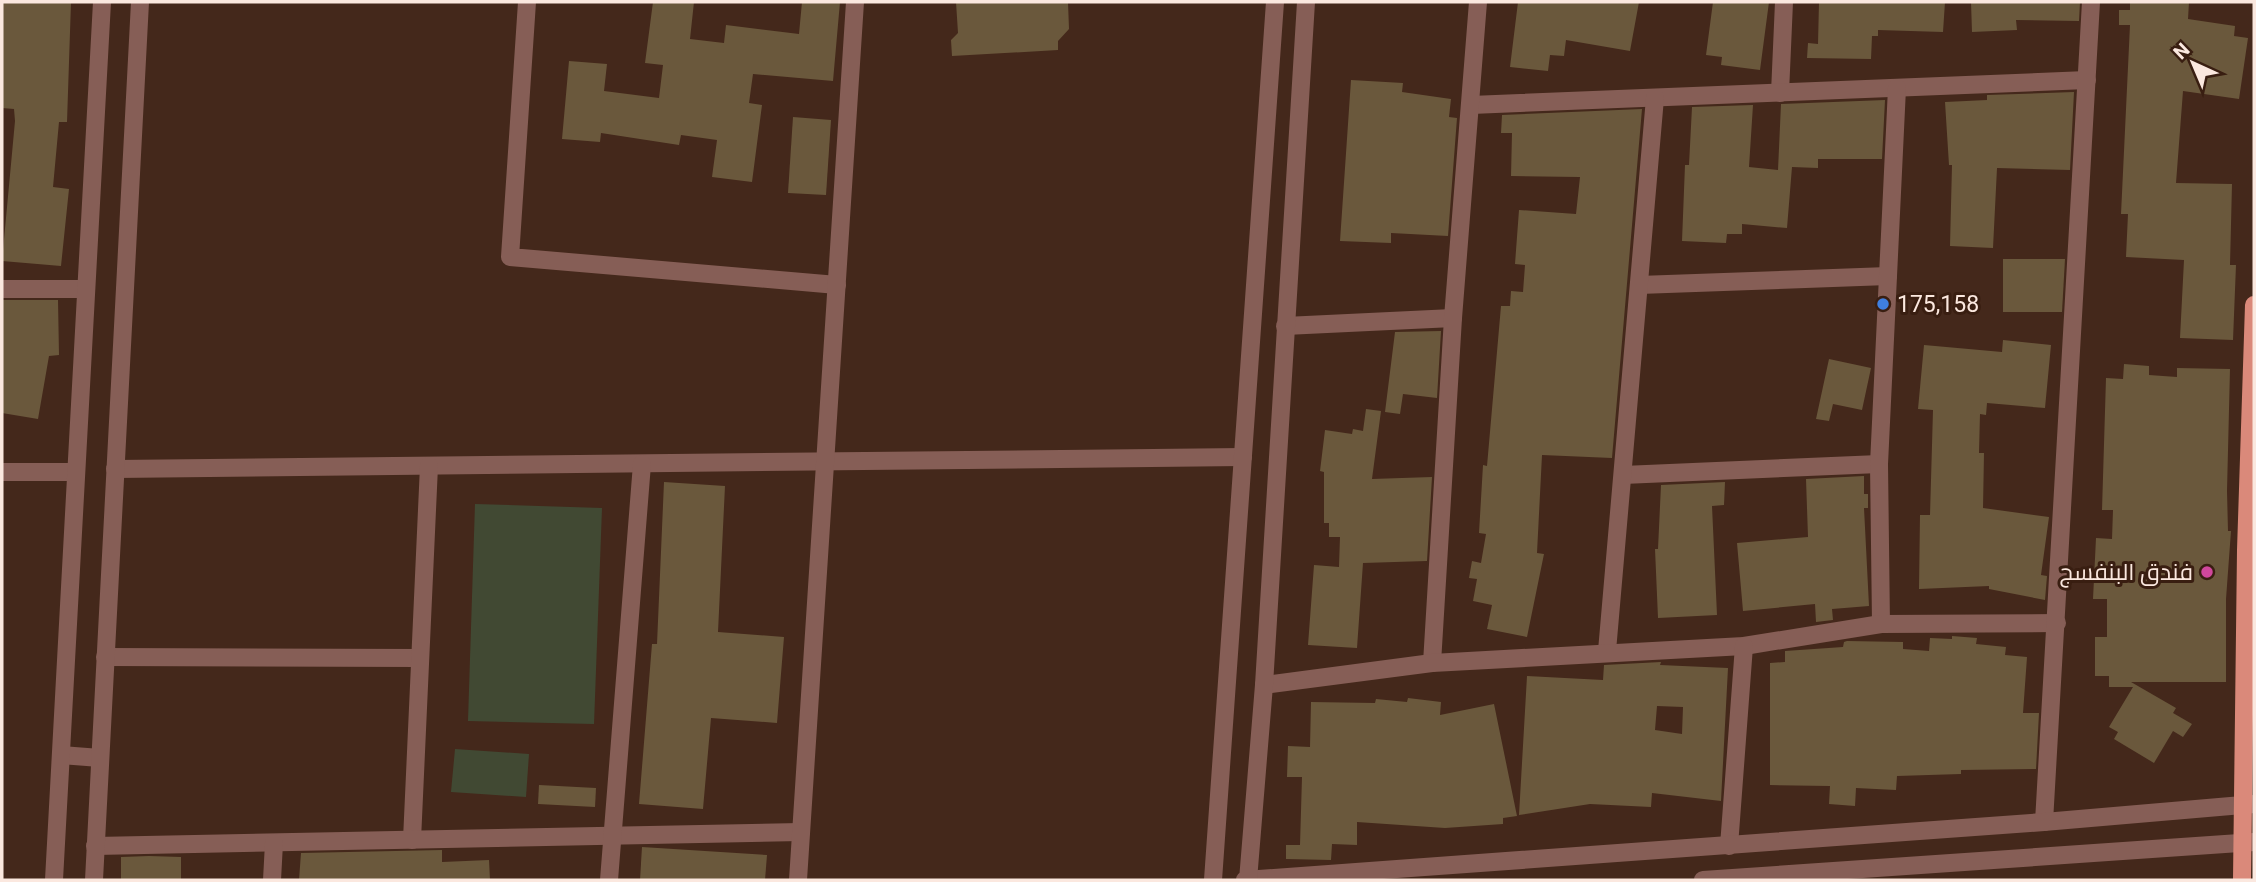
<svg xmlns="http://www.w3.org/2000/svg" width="2256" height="882" font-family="Roboto,Cairo,sans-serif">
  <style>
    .green { fill: #414933 }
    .building { fill: #6a583c; fill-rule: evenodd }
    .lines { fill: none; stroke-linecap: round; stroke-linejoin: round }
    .minor { stroke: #865e56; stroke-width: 18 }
    .major { stroke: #da897a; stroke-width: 18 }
    .shop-dot { fill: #3f7fe0; stroke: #391e11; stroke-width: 2.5 }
    .hotel-dot { fill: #d1479c; stroke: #391e11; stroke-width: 2.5 }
    .labels { text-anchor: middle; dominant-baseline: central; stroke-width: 6; stroke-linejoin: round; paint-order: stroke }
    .poi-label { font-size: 23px; fill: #fbe8df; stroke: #391e11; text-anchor: start }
  </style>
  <rect width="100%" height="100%" fill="#44281b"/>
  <!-- green -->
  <g class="green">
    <polygon points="475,504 602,508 594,724 468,721"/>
    <polygon points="455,749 529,754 526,797 451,792"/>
  </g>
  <!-- building -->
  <g class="building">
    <polygon points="2,2 71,2 67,122 59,122 53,187 69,189 61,266 2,261 15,121 14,109 2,108"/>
    <polygon points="653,2 694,2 690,39 724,43 726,25 799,34 802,2 840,2 833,81 753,74 749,103 762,105 752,182 712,177 717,140 681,135 679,145 601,133 600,142 562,139 569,61 607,64 604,91 659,98 663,65 645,63"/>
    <polygon points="956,2 1068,2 1069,29 1058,41 1058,50 952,56 951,40 958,33"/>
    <polygon points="1518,2 1639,2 1630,51 1566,40 1564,56 1550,55 1548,71 1510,67"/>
    <polygon points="1713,2 1769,2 1760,70 1721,65 1722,57 1706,55"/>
    <polygon points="1819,2 1945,2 1943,32 1878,30 1878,36 1872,36 1871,59 1807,58 1808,43 1818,44"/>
    <polygon points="1971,2 2080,2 2079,21 2016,20 2017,30 1972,32"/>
    <polygon points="2130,2 2189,2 2188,19 2235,26 2234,36 2248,38 2239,99 2183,91 2176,183 2232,184 2230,265 2236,265 2233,340 2180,338 2184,260 2126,257 2128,214 2121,214 2130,25 2119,25 2119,10 2130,10"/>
    <polygon points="1351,80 1403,83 1402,92 1451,99 1449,117 1457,118 1448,236 1391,233 1391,243 1340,241"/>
    <polygon points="2074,92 2070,170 1997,168 1993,248 1950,246 1952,165 1949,165 1945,102 1987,100 1987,95"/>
    <polygon points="1885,100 1882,159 1818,159 1818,168 1792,167 1787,228 1742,224 1742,234 1727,234 1726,243 1682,241 1685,165 1689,165 1692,107 1753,105 1749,167 1778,170 1781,104"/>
    <polygon points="1642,109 1612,458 1542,455 1537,553 1544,554 1527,637 1487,629 1492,605 1473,601 1477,579 1469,578 1472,561 1481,563 1486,534 1479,533 1483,465 1487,466 1501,306 1510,306 1511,291 1523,292 1525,265 1515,264 1519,210 1576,214 1580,177 1511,176 1512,133 1501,133 1502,115"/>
    <polygon points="793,117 831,120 826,195 788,193"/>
    <polygon points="2003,259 2065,259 2062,312 2003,312"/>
    <polygon points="2,300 58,300 59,355 49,356 38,419 2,413"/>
    <polygon points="1441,331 1437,398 1403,394 1400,414 1385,412 1395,332"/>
    <polygon points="2003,340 2051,345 2045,408 1987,403 1986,415 1980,414 1979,453 1984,453 1983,508 2049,517 2041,575 2047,576 2045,600 1989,589 1989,586 1919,589 1920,515 1930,515 1933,410 1918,409 1924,345 2002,352"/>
    <polygon points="1829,359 1871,368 1862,410 1833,404 1829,421 1816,419"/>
    <polygon points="2124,364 2149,366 2149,375 2177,377 2177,368 2230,369 2227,491 2228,531 2231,531 2226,599 2226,682 2131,682 2176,708 2173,713 2192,724 2183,737 2173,731 2154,763 2114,739 2118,732 2109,727 2133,687 2109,687 2109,676 2095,676 2095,637 2107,637 2107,599 2093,599 2096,538 2112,539 2113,510 2102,510 2106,378 2123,379"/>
    <polygon points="1366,409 1381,411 1372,479 1432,477 1427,561 1363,563 1357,648 1308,645 1314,565 1339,567 1340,537 1329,537 1329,523 1324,523 1324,472 1320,471 1325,430 1352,434 1353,429 1363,431"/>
    <polygon points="1864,476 1864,494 1868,494 1868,508 1864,508 1869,606 1832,609 1833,620 1816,622 1815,604 1743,611 1737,543 1808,537 1806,479"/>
    <polygon points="664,482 725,486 718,632 784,637 777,723 711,718 703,809 639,804 652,644 657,644"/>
    <polygon points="1725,482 1724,505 1712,506 1717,615 1658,618 1655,549 1658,549 1661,485"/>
    <polygon points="1952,636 1977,638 1976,644 2006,647 2005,655 2027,657 2023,713 2039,713 2036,769 1961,770 1961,774 1897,776 1896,790 1856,788 1855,806 1829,804 1830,786 1770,785 1770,663 1785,662 1785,651 1843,647 1844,642 1847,641 1903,642 1903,649 1929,651 1930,638 1952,639"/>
    <path d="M1661,662L1660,665L1728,668L1721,801L1652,793L1651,807L1590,804L1519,815L1527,676L1603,680L1604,665ZM1657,706L1683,707L1682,734L1655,730Z"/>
    <polygon points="1408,698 1441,702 1440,715 1494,704 1517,816 1503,818 1503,824 1445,828 1357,822 1357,845 1332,844 1331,860 1286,859 1286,845 1300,845 1302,777 1287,777 1288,746 1310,747 1311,702 1375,703 1376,699 1407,702"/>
    <polygon points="539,785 596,788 595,807 538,804"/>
    <polygon points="642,847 767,855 765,880 640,880"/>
    <polygon points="442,850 442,862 489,860 490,880 299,880 301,853"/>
    <polygon points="149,856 181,857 181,880 121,880 121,857"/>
  </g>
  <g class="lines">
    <!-- minor -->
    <g class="minor">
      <polyline points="527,2 510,257 837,285"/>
      <polyline points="1780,93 1784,2"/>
      <polyline points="1471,105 2087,80"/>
      <polyline points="1639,285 1888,276"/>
      <polyline points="2,289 86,289"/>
      <polyline points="1285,326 1453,318"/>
      <polyline points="115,469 1243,457"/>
      <polyline points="2,472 76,472"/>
      <polyline points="1623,475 1879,464"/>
      <polyline points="1881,624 1879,464 1897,88"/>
      <polyline points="1607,651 1655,98"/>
      <polyline points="105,657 420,658"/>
      <polyline points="1432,663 1453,318 1478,2"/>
      <polyline points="1264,685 1432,663 1744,646 1881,624 2057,623"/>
      <polyline points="61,755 100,758"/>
      <polyline points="2044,822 2091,2"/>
      <polyline points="412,840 429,466"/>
      <polyline points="95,846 801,832"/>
      <polyline points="1729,846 1744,646"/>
      <polyline points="54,880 102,2"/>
      <polyline points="94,880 140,2"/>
      <polyline points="272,880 274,843"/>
      <polyline points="609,880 642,464"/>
      <polyline points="798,880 855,2"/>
      <polyline points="1213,880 1275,2"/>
      <polyline points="1245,880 2044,822 2254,804"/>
      <polyline points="1248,880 1264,685 1306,2"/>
      <polyline points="1703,880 2254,842"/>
    </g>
    <!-- major -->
    <polyline class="major" points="2242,880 2246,550 2254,305"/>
  </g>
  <!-- markers -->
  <circle class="shop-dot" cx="1883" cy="304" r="7"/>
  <circle class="hotel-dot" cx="2207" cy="572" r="7"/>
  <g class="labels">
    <!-- poi labels -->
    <g class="poi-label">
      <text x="1897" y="304">175,158</text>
      <text x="2193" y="572" text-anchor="end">فندق البنفسج</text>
    </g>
  </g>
  <!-- border -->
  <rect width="2256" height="882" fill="none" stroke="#fbe8df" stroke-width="7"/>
  <!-- north arrow -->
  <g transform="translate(2193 63) rotate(316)" stroke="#391e11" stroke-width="5" paint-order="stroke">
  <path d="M0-5L12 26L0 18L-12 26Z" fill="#fbe8df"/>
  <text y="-10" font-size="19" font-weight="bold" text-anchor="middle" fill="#fbe8df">N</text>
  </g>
</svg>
